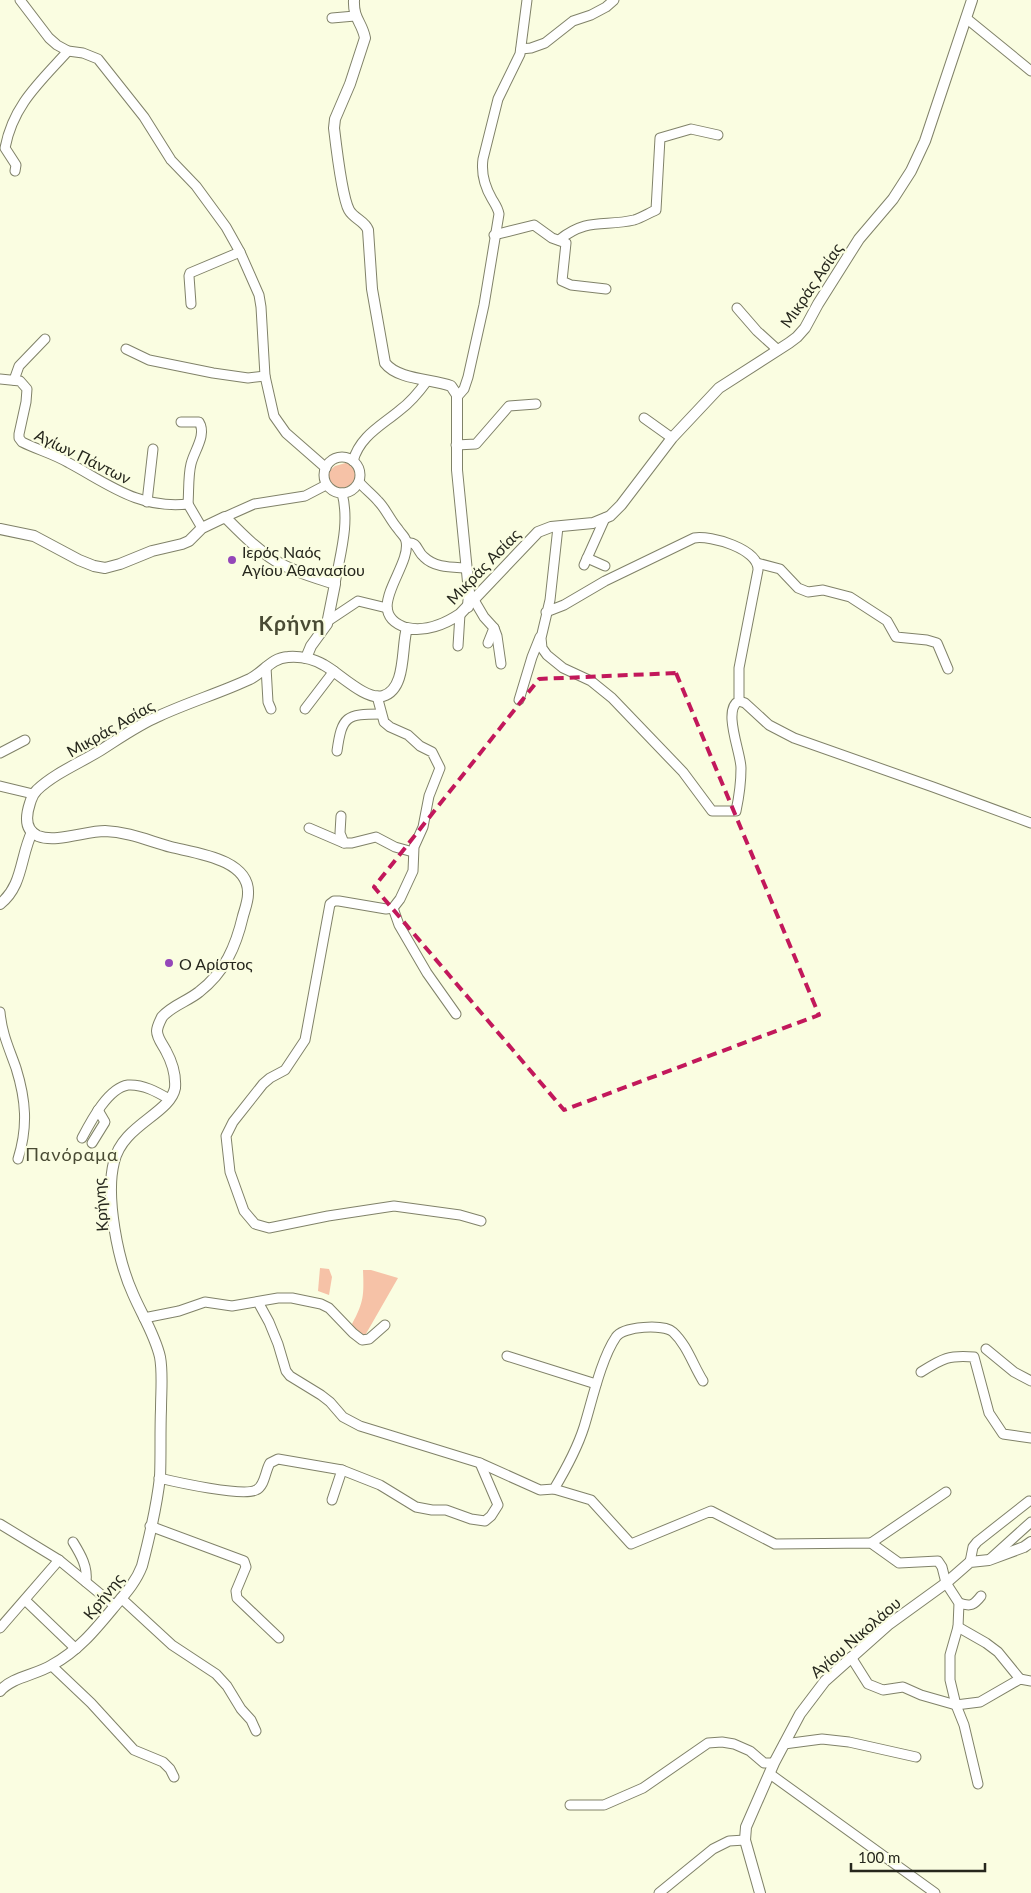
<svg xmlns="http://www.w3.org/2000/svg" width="1031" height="1893" font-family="Lato,sans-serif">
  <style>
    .green { fill: #f6c2a7 }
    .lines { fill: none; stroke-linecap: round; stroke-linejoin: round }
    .minor-casing { stroke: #808269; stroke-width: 11 }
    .tertiary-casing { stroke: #808269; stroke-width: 12 }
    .minor { stroke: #fff; stroke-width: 9 }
    .tertiary { stroke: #fff; stroke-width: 10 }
    .marked { fill: none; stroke: #c2185b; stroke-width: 4; stroke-dasharray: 10 6; stroke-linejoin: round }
    .poi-dot { fill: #9447b9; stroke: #fafde1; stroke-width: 2 }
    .labels { text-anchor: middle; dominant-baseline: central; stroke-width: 4.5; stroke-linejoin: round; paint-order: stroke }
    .street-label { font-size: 16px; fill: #26271d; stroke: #fafde1 }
    .poi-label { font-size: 16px; fill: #26271d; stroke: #fafde1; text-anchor: start }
    .neighbourhood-label { font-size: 18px; letter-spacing: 1px; fill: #494b34; stroke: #fafde1 }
    .district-label { font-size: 21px; font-weight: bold; letter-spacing: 1px; fill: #494b34; stroke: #fafde1 }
  </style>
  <rect width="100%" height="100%" fill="#fafde1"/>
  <!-- green -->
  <g class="green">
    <polygon points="349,462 357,475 351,487 345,491 337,491 327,483 328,472 335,466"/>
    <polygon points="320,1268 329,1269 332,1277 329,1295 318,1291"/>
    <path d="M363,1270H371L398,1278L363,1339L352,1324C364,1302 364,1295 363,1270Z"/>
  </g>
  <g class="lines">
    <defs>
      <g id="minor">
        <polyline points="20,0 49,38 57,45 68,51 83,53 98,59 144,117 171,160 196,186 226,227 240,252 259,295 261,307 265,376 274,416 286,433 326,468"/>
        <polyline points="332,18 355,16"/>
        <polyline points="966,18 1031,71"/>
        <polyline points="521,49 531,48 545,43 573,21 591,15 606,7 614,0"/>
        <path d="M15,171L16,165L5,148C13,105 40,82 68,51"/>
        <polyline points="494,235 534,225 552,238 566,243 562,281 571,285 606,289"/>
        <path d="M559,240C588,217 604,227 634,220C641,218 649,213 656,210L660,138L691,129L718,135"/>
        <polyline points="191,304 189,276 190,273 240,252"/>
        <polyline points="737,308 757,331 778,350"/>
        <polyline points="126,349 149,360 213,373 248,378 265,376"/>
        <path d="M0,379L20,381L27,389L26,402L19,434V438L22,442C38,450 54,454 69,463C110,485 138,509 188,504L202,528"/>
        <polyline points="14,380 19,366 45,339"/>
        <path d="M457,397L464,389L468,377L484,305L499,214C498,208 495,204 492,199C485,187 481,173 483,159L498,99L520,54L527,0"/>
        <polyline points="644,418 672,438"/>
        <path d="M181,422H199C207,435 194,451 191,464C188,476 189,491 188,504"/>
        <polyline points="456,445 476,444 509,406 536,404"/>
        <circle cx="342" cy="475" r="18"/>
        <path d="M353,461C360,436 381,426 400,410C411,402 419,392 427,381"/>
        <path d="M359,482C365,489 372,494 378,501C386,509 390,520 398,529C401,534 405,536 406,541C412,568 360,613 407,628"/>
        <polyline points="147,502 153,449"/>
        <polyline points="225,517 254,504 305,496 326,485"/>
        <path d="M407,543C418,541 417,552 424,557C435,568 452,567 467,568"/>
        <polyline points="587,558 605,566"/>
        <polyline points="757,563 780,569 798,588 808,592 823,590 850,597 887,621 896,637 927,640 937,643 948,669"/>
        <polyline points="584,565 605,518"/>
        <path d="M335,584C340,554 350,524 342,493"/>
        <polyline points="474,600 484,617 494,628 488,643"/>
        <path d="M546,612L564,605L605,581L694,538C711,535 759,549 758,570L739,668V701C722,709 741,753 741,768C741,782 739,797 736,811H712L683,772L612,698L591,681L563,668L547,655L542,648L541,638L550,600L558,527"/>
        <polyline points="328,621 358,601 387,608"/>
        <polyline points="494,628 497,636 501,664"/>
        <polyline points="458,646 460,614"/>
        <polyline points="266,667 268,702 271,709"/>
        <polyline points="377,696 384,722 390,727 408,735 420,746 432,752 440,768 429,796 423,827 414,847 413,871 400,899 393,908 386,909 339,901 334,901 330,904 305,1040 285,1070 270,1078 263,1084 233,1122 226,1136 230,1172 244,1211 255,1224 269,1228 328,1216 394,1206 460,1215 481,1221"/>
        <polyline points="519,700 532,657 540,637"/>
        <polyline points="739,701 745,703 769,725 794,738 933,787 1031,823"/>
        <polyline points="305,709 334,671"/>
        <path d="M337,751C342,716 346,714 381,714"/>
        <polyline points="0,753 25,740"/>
        <polyline points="0,786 33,794"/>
        <polyline points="341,816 340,833 344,843"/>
        <polyline points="309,828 344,843 352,843 376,837 395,847 413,852"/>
        <polyline points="393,908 399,925 427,973 456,1014"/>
        <path d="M0,1012C2,1034 9,1048 16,1068C26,1100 28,1127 18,1159"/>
        <path d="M82,1138C91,1121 108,1088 128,1085C143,1084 157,1092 169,1099"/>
        <polyline points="92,1143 105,1122 98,1110"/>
        <path d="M258,1302L269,1322L278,1344L286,1371L290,1376L321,1395L330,1402L343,1417L360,1426L480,1463L540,1490L554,1489C566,1469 577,1449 584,1427C592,1401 601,1359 616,1337C623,1326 664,1324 673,1332C687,1345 693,1365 703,1381"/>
        <polyline points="144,1318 179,1311 205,1302 232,1306 278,1298 292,1298 321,1304 329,1308 353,1333 362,1340 369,1339 385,1325"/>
        <polyline points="986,1349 1014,1372 1031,1381"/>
        <polyline points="507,1356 596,1384"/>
        <path d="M921,1372C943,1358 949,1355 974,1357L989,1413L1003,1434L1031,1438"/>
        <path d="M159,1478C176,1482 243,1497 256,1490C265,1486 265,1471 270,1463L278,1459L342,1470L380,1485L416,1507L432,1510H446L471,1519L485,1521L491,1516L498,1505L480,1463"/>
        <polyline points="554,1489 591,1500 631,1544 711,1511 775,1544 871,1543 899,1563 938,1561 942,1567 946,1583 959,1603 958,1627 950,1655 950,1680 956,1705 964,1725 978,1784"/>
        <polyline points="332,1500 342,1470"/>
        <polyline points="0,1524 59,1560 115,1606"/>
        <polyline points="150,1526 244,1561 246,1567 236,1591 237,1598 279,1638"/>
        <path d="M73,1542C81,1555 88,1567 86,1582"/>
        <polyline points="871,1543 946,1492"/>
        <polyline points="990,1559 1031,1522"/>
        <polyline points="970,1562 973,1547 977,1542 1029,1501"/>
        <polyline points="121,1598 172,1645 216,1674 227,1686 241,1709 251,1720 256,1731"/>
        <polyline points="25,1600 76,1649"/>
        <path d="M959,1603C971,1607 974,1605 981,1596"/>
        <polyline points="958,1627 986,1643 998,1652 1020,1679"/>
        <polyline points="0,1628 59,1560"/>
        <polyline points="851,1657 868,1684 883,1690 903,1687 921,1695 956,1705 980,1702 1020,1679 1031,1681"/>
        <polyline points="52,1666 91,1703 134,1750 163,1762 170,1769 174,1777"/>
        <polyline points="784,1744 822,1739 849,1742 916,1757"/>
        <polyline points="770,1774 935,1893"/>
        <polyline points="570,1805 604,1805 643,1788 708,1743 722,1742 734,1744 750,1751 764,1763 774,1763"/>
        <polyline points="659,1893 713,1849 729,1841 745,1840"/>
      </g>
      <g id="tertiary">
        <path d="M354,0C353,19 362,22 365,38L350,84L335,119L334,128C336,145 342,197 349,210C354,219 365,221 368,230L372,289L385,363C398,380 433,379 451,386L457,395V470L469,592L468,607"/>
        <path d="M0,529L34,536L79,560L94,566L105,568L120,564L152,551L182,544L189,541L202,528L225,517C242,534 259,552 281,564C298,573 317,578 335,584L327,624L311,646L306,658"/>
        <path d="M0,904C23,886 20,857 32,832"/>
        <path d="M0,1691C12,1677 36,1675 52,1665C78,1651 95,1630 114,1607C125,1594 136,1582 142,1566C149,1539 157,1504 160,1477C161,1455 160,1432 161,1409C161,1392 163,1373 160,1357C155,1335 142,1315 133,1294C118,1261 105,1197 114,1162C122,1125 170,1114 175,1088C176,1075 172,1062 166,1051C163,1045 157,1038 157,1031C157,1027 160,1021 162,1017C171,1006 188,1001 199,992C225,972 236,946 243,916C245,909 248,901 248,894C250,859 195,853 171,847C149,841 129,832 105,831C86,831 56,843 38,836C24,830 26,815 30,803C32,797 32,795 37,790C55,773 80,763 101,750C120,738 138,725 159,716C189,702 220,693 250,679C264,672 271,658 288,657C300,656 314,659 324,665C339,673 366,701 383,696C407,689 401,646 407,628C425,632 445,624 460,614L538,532L551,527L593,523L610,516L621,505L672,438L719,388L789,343L797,337L805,328L818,304L859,239L893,199L911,171L925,141L972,0"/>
        <polyline points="760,1893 745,1840 746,1827 774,1763 800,1714 825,1681 888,1625 946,1583 970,1562 989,1560 1024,1547 1031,1542"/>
      </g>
    </defs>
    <!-- minor casing -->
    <use href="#minor" class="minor-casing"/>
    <!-- tertiary casing -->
    <use href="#tertiary" class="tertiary-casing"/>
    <!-- minor -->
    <use href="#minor" class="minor"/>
    <!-- tertiary -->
    <use href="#tertiary" class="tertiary"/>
  </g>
  <!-- marked area -->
  <path class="marked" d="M676,673L819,1015L564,1110L374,887L539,679Z"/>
  <!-- markers -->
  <g class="poi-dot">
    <circle cx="232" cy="560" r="5"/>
    <circle cx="169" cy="963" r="5"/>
  </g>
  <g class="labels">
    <!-- street labels -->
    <g class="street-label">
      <text transform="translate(811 285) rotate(-56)">Μικράς Ασίας</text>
      <text transform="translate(83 456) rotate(26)">Αγίων Πάντων</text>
      <text transform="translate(483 566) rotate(-46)">Μικράς Ασίας</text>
      <text transform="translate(110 728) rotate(-30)">Μικράς Ασίας</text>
      <text transform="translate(100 1205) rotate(-94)">Κρήνης</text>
      <text transform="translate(103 1596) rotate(-51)">Κρήνης</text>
      <text transform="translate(855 1637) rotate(-41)">Αγίου Νικολάου</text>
    </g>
    <!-- poi labels -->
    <g class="poi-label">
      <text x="242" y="551">Ιερός Ναός<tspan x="242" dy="18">Αγίου Αθανασίου</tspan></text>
      <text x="179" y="963">Ο Αρίστος</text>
    </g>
    <!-- neighbourhood labels -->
    <g class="neighbourhood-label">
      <text x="72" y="1154">Πανόραμα</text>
    </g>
    <!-- district labels -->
    <g class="district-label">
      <text x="292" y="622">Κρήνη</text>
    </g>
  </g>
  <!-- scale -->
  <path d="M851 1863v8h134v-8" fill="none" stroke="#26271d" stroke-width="2.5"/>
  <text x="858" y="1863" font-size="15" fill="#26271d" stroke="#fafde1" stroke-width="4" paint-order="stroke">100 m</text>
</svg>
